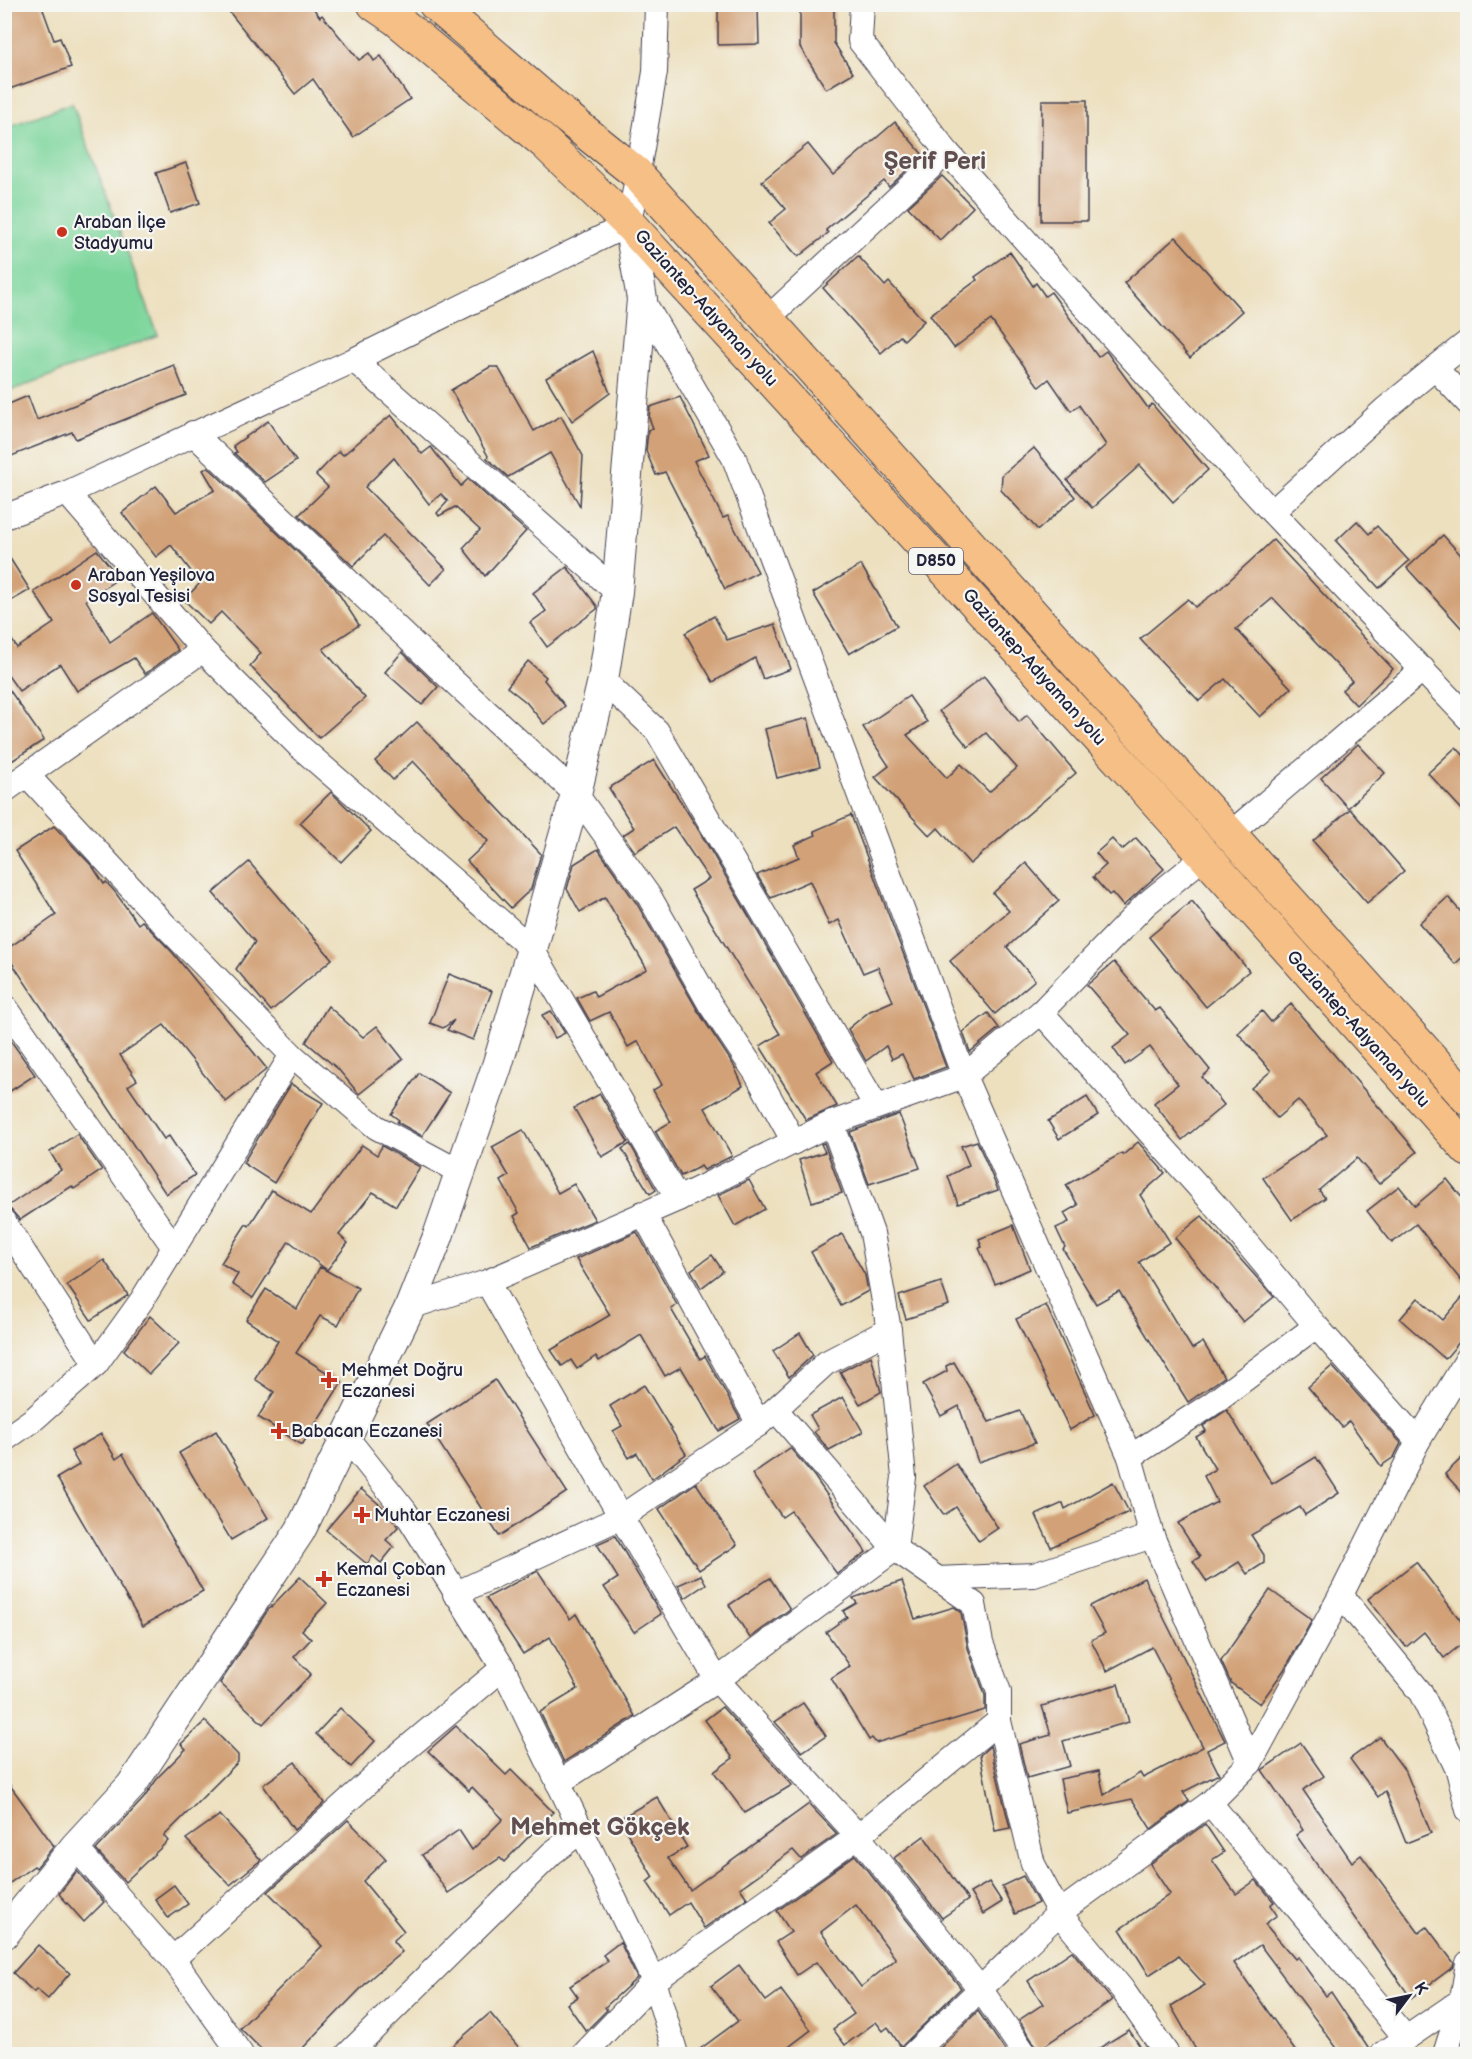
<svg xmlns="http://www.w3.org/2000/svg" width="1472" height="2059" font-family="'Balsamiq Sans',sans-serif">
  <style>
    .pitch { fill: #7bd59b; stroke: #4e7c6b; stroke-width: 1.5 }
    .building { fill: #d2a177; fill-rule: evenodd }
    .lines { fill: none; stroke-linecap: round; stroke-linejoin: round }
    .minor-casing { stroke: #403e4f; stroke-width: 26 }
    .tertiary-casing { stroke: #403e4f; stroke-width: 32 }
    .trunk-casing { stroke: #403e4f; stroke-width: 35 }
    .minor { stroke: #fff; stroke-width: 24 }
    .tertiary { stroke: #fff; stroke-width: 30 }
    .trunk { stroke: #f5bf86; stroke-width: 33 }
    .poi-dot { fill: #c8321e; stroke: #f6f6f2; stroke-width: 2 }
    .labels { text-anchor: middle; dominant-baseline: central; stroke-width: 4.5; stroke-linejoin: round; paint-order: stroke }
    .shield { fill: #f6f6f2; stroke: #626272; stroke-width: 1.5 }
    .shield-label { font-size: 16px; font-weight: bold; fill: #22223b }
    .poi-label { font-size: 18px; fill: #22223b; stroke: #f6f6f2; text-anchor: start }
    .street-label { font-size: 18px; fill: #22223b; stroke: #f6f6f2 }
    .district-label { font-size: 24px; font-weight: bold; fill: #604e50; stroke: #f6f6f2 }
  </style>
  <rect width="100%" height="100%" fill="#f6f6f2"/>
  <filter id="ink" filterUnits="userSpaceOnUse"><feTurbulence type="fractalNoise" baseFrequency=".0167" numOctaves="2"/><feDisplacementMap in="SourceGraphic" scale="12" xChannelSelector="R" yChannelSelector="G"/><feConvolveMatrix kernelMatrix="1 2 1 2 8 2 1 2 1" color-interpolation-filters="sRGB"/></filter>
  <filter id="wash" filterUnits="userSpaceOnUse"><feTurbulence type="fractalNoise" baseFrequency=".008" numOctaves="4" result="noise"/><feDisplacementMap in="SourceGraphic" scale="24" xChannelSelector="R" yChannelSelector="G"/><feGaussianBlur stdDeviation="1.35" result="paint"/><feColorMatrix in="noise" values="0 0 0 0 0 0 0 0 0 0 0 0 0 0 0 0 0 1.4 0 .05"/><feComposite in="paint" operator="in"/></filter>
  <g filter="url(#wash)">
    <rect width="100%" height="100%" fill="#ede0bf"/>
    <!-- pitch -->
    <polygon class="pitch" points="72,103 158,335 5,393 5,128"/>
    <g id="blocks">
      <!-- building -->
      <g class="building">
        <polygon points="4,4 41,4 54,40 60,38 71,67 4,91"/>
        <polygon points="223,4 310,4 320,17 322,15 359,60 369,53 374,61 381,56 410,99 353,137 313,79 295,94"/>
        <polygon points="800,4 834,4 834,43 853,73 826,89 800,47"/>
        <polygon points="758,7 759,44 718,45 718,8"/>
        <polygon points="1042,100 1087,100 1087,221 1041,221"/>
        <polygon points="895,122 923,155 889,187 884,181 826,230 828,233 798,257 769,223 786,209 762,181 808,144 833,175"/>
        <polygon points="186,163 200,203 170,213 156,173"/>
        <polygon points="942,176 973,207 940,240 908,207"/>
        <polygon points="1176,237 1242,311 1190,358 1124,283"/>
        <polygon points="1010,252 1033,286 1036,283 1045,296 1051,292 1098,357 1106,351 1148,408 1152,404 1208,470 1173,502 1140,465 1092,508 1067,480 1106,445 1079,405 1071,411 1049,379 1039,387 991,320 954,348 930,315 977,280 975,277"/>
        <polygon points="858,256 885,286 889,282 924,321 904,340 900,336 881,353 823,288"/>
        <polygon points="593,351 610,393 572,421 546,378"/>
        <polygon points="174,365 186,395 76,439 72,432 4,459 4,406 28,396 37,420"/>
        <polygon points="490,367 498,367 534,431 561,416 583,456 580,506 550,453 508,477 487,458 488,456 451,390"/>
        <polygon points="680,397 709,455 694,461 723,518 728,516 758,572 725,589 665,472 656,475 646,451 648,430 653,428 649,418 650,407"/>
        <polygon points="391,415 422,454 431,447 461,486 468,479 526,531 485,576 463,548 480,530 455,507 439,516 437,513 448,501 441,494 429,504 394,458 365,487 446,569 430,585 383,536 353,566 299,515 328,487 316,475 339,451 343,455"/>
        <polygon points="268,421 296,461 265,482 234,453 237,452 233,446"/>
        <polygon points="1034,448 1075,497 1038,530 1001,490 1002,475"/>
        <polygon points="208,467 335,588 359,625 323,649 365,698 319,738 250,666 261,653 221,612 209,624 184,600 200,583 171,545 156,557 122,513 156,486 176,512 215,490 203,470"/>
        <polygon points="1357,521 1369,534 1377,526 1409,561 1379,588 1336,541"/>
        <polygon points="1443,535 1467,562 1467,634 1407,568"/>
        <polygon points="1273,540 1393,669 1356,705 1342,690 1352,681 1273,598 1236,629 1291,688 1260,717 1225,679 1199,701 1140,639 1188,599 1195,607 1220,589"/>
        <polygon points="4,549 30,590 4,605"/>
        <polygon points="97,550 119,578 86,600 110,642 152,613 178,650 145,674 134,658 77,691 60,664 19,691 4,670 4,628 17,648 54,623 34,592"/>
        <polygon points="861,565 897,626 849,654 813,593"/>
        <polygon points="567,567 597,606 597,609 547,647 530,623 546,611 533,593"/>
        <polygon points="714,616 727,640 775,624 791,669 763,679 755,658 713,682 685,633"/>
        <polygon points="402,652 438,687 422,705 385,672"/>
        <polygon points="528,661 546,677 544,680 565,706 544,724 526,702 507,687"/>
        <polygon points="984,676 1019,722 1027,715 1076,773 970,864 938,828 930,836 875,777 889,766 863,727 909,696 927,722 907,735 947,778 961,764 989,792 1017,768 986,733 968,747 939,711"/>
        <polygon points="4,682 44,740 4,766"/>
        <polygon points="808,718 820,767 777,778 765,729"/>
        <polygon points="417,722 541,854 531,889 511,908 467,861 488,841 413,761 393,780 375,761"/>
        <polygon points="1358,744 1385,773 1348,808 1321,778"/>
        <polygon points="1456,747 1467,759 1467,815 1428,773"/>
        <polygon points="654,760 697,827 833,1061 816,1072 837,1106 806,1120 760,1046 780,1034 691,890 709,879 674,827 635,852 623,835 634,828 609,788"/>
        <polygon points="331,792 371,831 341,862 300,823"/>
        <polygon points="1350,809 1404,871 1367,903 1313,841"/>
        <polygon points="851,815 946,1067 914,1079 902,1054 892,1059 886,1046 866,1061 848,1029 870,1011 893,1001 878,967 863,973 839,920 829,925 810,881 771,898 757,875 799,857 794,845 816,835 814,831"/>
        <polygon points="54,826 93,867 104,884 106,882 115,892 138,924 142,921 173,953 267,1069 226,1102 164,1025 120,1055 137,1080 128,1086 164,1139 169,1136 195,1175 166,1194 4,951 56,915 15,851"/>
        <polygon points="1136,838 1164,869 1123,906 1112,893 1109,895 1093,877 1106,865 1096,853 1112,839 1122,850"/>
        <polygon points="598,849 637,904 698,1011 733,1064 743,1086 705,1108 732,1156 704,1170 701,1166 681,1176 655,1131 671,1122 653,1090 662,1085 638,1041 628,1047 609,1012 590,1021 577,998 593,991 596,997 647,969 605,897 580,912 567,889 574,864"/>
        <polygon points="249,862 332,959 271,1011 236,969 255,942 213,893"/>
        <polygon points="1026,863 1059,901 1007,947 1035,980 995,1014 950,961 1009,911 993,893"/>
        <polygon points="1448,897 1467,919 1467,953 1455,964 1419,923"/>
        <polygon points="1192,901 1249,971 1206,1007 1149,937"/>
        <polygon points="1114,962 1155,1011 1160,1008 1210,1070 1202,1077 1224,1105 1182,1140 1154,1103 1178,1084 1150,1047 1125,1065 1113,1048 1130,1035 1087,985"/>
        <polygon points="449,974 492,991 473,1040 447,1030 454,1020 443,1028 430,1023"/>
        <polygon points="1291,1004 1417,1152 1379,1184 1357,1158 1319,1190 1325,1198 1292,1220 1263,1178 1327,1135 1298,1100 1277,1118 1251,1088 1271,1071 1238,1033 1262,1011 1271,1022"/>
        <polygon points="328,1006 363,1037 377,1026 403,1059 359,1094 338,1069 306,1042"/>
        <polygon points="551,1011 565,1033 555,1038 542,1015"/>
        <polygon points="988,1013 999,1028 970,1052 963,1032"/>
        <polygon points="4,1031 35,1075 4,1095"/>
        <polygon points="419,1073 450,1093 422,1136 397,1122 399,1120 391,1114"/>
        <polygon points="291,1084 323,1103 274,1183 243,1163"/>
        <polygon points="600,1094 628,1142 602,1157 574,1108"/>
        <polygon points="1087,1097 1098,1115 1059,1139 1048,1121"/>
        <polygon points="899,1114 920,1168 869,1184 850,1132"/>
        <polygon points="523,1130 558,1193 574,1184 595,1220 531,1247 514,1216 519,1213 501,1181 509,1176 492,1147"/>
        <polygon points="77,1134 102,1170 74,1189 72,1186 20,1220 11,1210 5,1208 61,1170 50,1152"/>
        <polygon points="977,1141 998,1190 958,1204 948,1176 969,1165 961,1146"/>
        <polygon points="1138,1142 1165,1173 1140,1195 1170,1242 1139,1262 1192,1349 1203,1342 1224,1377 1188,1402 1119,1291 1096,1304 1063,1249 1065,1247 1056,1228 1069,1222 1064,1213 1078,1205 1066,1185 1122,1153 1123,1155"/>
        <polygon points="824,1143 842,1193 812,1202 799,1160 825,1152 821,1144"/>
        <polygon points="630,1144 656,1190 650,1194 622,1149"/>
        <polygon points="362,1145 377,1155 382,1146 420,1167 396,1206 373,1192 339,1235 348,1243 327,1270 289,1241 253,1298 232,1284 238,1274 221,1263 246,1224 249,1226 272,1190 311,1214"/>
        <polygon points="1447,1179 1467,1204 1467,1288 1416,1224 1392,1243 1367,1211 1399,1186 1415,1206"/>
        <polygon points="749,1180 765,1209 735,1226 718,1195"/>
        <polygon points="1202,1216 1274,1297 1243,1322 1175,1238"/>
        <polygon points="1013,1225 1030,1269 995,1284 979,1248 982,1247 979,1239"/>
        <polygon points="637,1232 677,1305 671,1309 700,1359 705,1356 740,1419 719,1431 681,1367 665,1376 641,1335 599,1361 596,1356 577,1369 571,1360 562,1366 551,1350 610,1315 576,1259"/>
        <polygon points="842,1234 865,1275 868,1291 841,1306 811,1252"/>
        <polygon points="712,1255 723,1271 701,1288 691,1270"/>
        <polygon points="104,1260 128,1295 91,1320 67,1285"/>
        <polygon points="320,1267 358,1288 338,1325 320,1316 296,1353 342,1382 302,1445 258,1417 274,1392 255,1379 278,1341 246,1320 266,1289 297,1309"/>
        <polygon points="941,1282 949,1305 906,1319 899,1296"/>
        <polygon points="1467,1292 1467,1333 1445,1359 1400,1319 1418,1298 1443,1320"/>
        <polygon points="1046,1305 1095,1415 1070,1430 1016,1319"/>
        <polygon points="150,1316 179,1343 149,1374 124,1350"/>
        <polygon points="800,1333 813,1355 789,1377 773,1351"/>
        <polygon points="871,1356 881,1392 860,1404 840,1372"/>
        <polygon points="954,1362 989,1422 1020,1411 1035,1443 978,1462 959,1406 941,1416 923,1384 947,1371 946,1366"/>
        <polygon points="1332,1366 1401,1443 1394,1457 1381,1466 1349,1421 1342,1427 1308,1387"/>
        <polygon points="495,1380 567,1492 499,1536 427,1424"/>
        <polygon points="644,1385 686,1454 652,1479 637,1453 629,1458 613,1431 622,1426 610,1406"/>
        <polygon points="843,1397 863,1432 829,1450 814,1432 818,1429 810,1415"/>
        <polygon points="1227,1410 1272,1484 1316,1457 1339,1493 1305,1515 1300,1507 1251,1535 1264,1555 1264,1563 1247,1574 1239,1562 1207,1582 1193,1561 1200,1557 1178,1523 1217,1502 1204,1476 1215,1469 1196,1437 1206,1431 1203,1426"/>
        <polygon points="216,1431 268,1518 231,1540 179,1453"/>
        <polygon points="101,1434 116,1459 123,1454 203,1591 143,1626 57,1478 79,1465 71,1451"/>
        <polygon points="790,1448 814,1476 866,1552 837,1574 791,1511 782,1517 752,1474"/>
        <polygon points="1467,1453 1467,1498 1445,1474"/>
        <polygon points="956,1464 998,1528 979,1541 956,1507 944,1515 924,1486"/>
        <polygon points="1113,1482 1129,1512 1051,1547 1036,1515 1063,1503 1065,1509"/>
        <polygon points="696,1483 737,1545 699,1570 659,1509"/>
        <polygon points="361,1489 386,1510 398,1527 386,1540 394,1547 381,1563 373,1556 367,1564 326,1530"/>
        <polygon points="615,1536 661,1614 634,1632 604,1587 618,1578 597,1544"/>
        <polygon points="1416,1562 1467,1629 1467,1640 1444,1658 1424,1632 1406,1647 1368,1599"/>
        <polygon points="538,1571 570,1619 576,1614 635,1716 564,1762 540,1712 578,1689 550,1637 523,1654 486,1598"/>
        <polygon points="701,1575 706,1584 685,1598 678,1585"/>
        <polygon points="300,1577 327,1603 302,1630 311,1639 294,1657 311,1674 263,1724 220,1683 268,1610"/>
        <polygon points="770,1578 790,1609 750,1638 729,1605"/>
        <polygon points="1144,1578 1225,1741 1207,1750 1219,1774 1183,1792 1189,1801 1151,1829 1132,1799 1067,1813 1060,1779 1099,1771 1104,1795 1140,1773 1143,1778 1203,1747 1152,1647 1107,1671 1091,1640 1105,1633 1090,1606"/>
        <polygon points="902,1581 915,1619 954,1607 961,1612 968,1648 985,1695 985,1710 876,1743 872,1738 869,1740 831,1678 850,1666 826,1632 847,1617 843,1611 857,1603 853,1598"/>
        <polygon points="1270,1590 1312,1620 1286,1667 1260,1704 1231,1683 1221,1661"/>
        <polygon points="1118,1684 1129,1722 1063,1741 1070,1766 1027,1778 1019,1744 1051,1735 1042,1706"/>
        <polygon points="803,1703 826,1736 802,1752 775,1722"/>
        <polygon points="722,1707 792,1785 745,1813 714,1772 733,1758 705,1720"/>
        <polygon points="340,1708 375,1741 351,1767 316,1734"/>
        <polygon points="205,1721 238,1755 238,1762 164,1836 168,1841 125,1882 96,1850 144,1798 159,1776 186,1749 181,1744"/>
        <polygon points="456,1726 506,1775 511,1770 553,1812 504,1862 500,1858 448,1893 422,1855 459,1830 472,1850 503,1819 472,1787 469,1791 428,1751"/>
        <polygon points="1380,1737 1406,1772 1431,1833 1406,1843 1385,1791 1378,1797 1350,1759"/>
        <polygon points="1301,1743 1324,1776 1303,1790 1352,1862 1361,1855 1419,1933 1427,1927 1454,1963 1453,1967 1411,1998 1296,1835 1303,1830 1262,1770"/>
        <polygon points="990,1746 1010,1828 995,1831 980,1755"/>
        <polygon points="295,1762 324,1803 294,1830 263,1785"/>
        <polygon points="4,1777 54,1846 36,1868 34,1866 4,1887"/>
        <polygon points="657,1797 687,1847 668,1858 690,1890 809,1804 837,1834 801,1859 793,1850 740,1888 747,1898 704,1928 688,1902 669,1915 647,1882 653,1877 619,1819"/>
        <polygon points="220,1815 261,1860 230,1885 186,1839"/>
        <polygon points="348,1820 386,1859 363,1881 404,1931 393,1941 402,1952 372,1977 296,2055 267,2055 240,2028 322,1946 268,1892"/>
        <polygon points="1205,1824 1224,1852 1212,1860 1236,1894 1256,1880 1274,1902 1270,1905 1277,1915 1265,1924 1295,1959 1298,1957 1326,1996 1331,1992 1370,2051 1369,2055 1342,2055 1260,1945 1234,1963 1298,2055 1199,2055 1171,2006 1205,1985 1178,1956 1149,1975 1120,1929 1170,1894 1150,1864"/>
        <polygon points="924,1836 968,1900 942,1918 894,1858"/>
        <path d="M855,1855L961,1988L901,2047L888,2027L883,2031L876,2022L845,2045L833,2029L854,2014L816,1962L797,1975L776,1942L791,1932L777,1911ZM856,1905L896,1959L861,1987L821,1932Z"/>
        <polygon points="77,1871 104,1902 84,1922 59,1894"/>
        <polygon points="1023,1876 1038,1903 1015,1914 1002,1886"/>
        <polygon points="989,1882 1002,1902 983,1914 970,1893"/>
        <polygon points="174,1885 188,1904 168,1918 155,1899"/>
        <polygon points="620,1942 637,1978 605,2007 607,2010 586,2031 567,2004 578,1997 570,1986 608,1961 603,1955"/>
        <polygon points="38,1945 70,1973 48,1999 36,1989 34,1992 13,1973"/>
        <polygon points="1072,1951 1112,2000 1038,2050 1019,2020 1043,2004 1028,1981"/>
        <polygon points="739,1965 766,2001 781,1990 811,2030 778,2055 692,2055 738,2021 711,1986"/>
        <polygon points="978,2011 1008,2055 933,2055"/>
        <polygon points="490,2013 525,2055 442,2055"/>
        <polygon points="1129,2030 1146,2055 1088,2055"/>
      </g>
    </g>
  </g>
  <g filter="url(#ink)">
    <use href="#blocks" fill-opacity="0" stroke="#403e4f" stroke-width="1.5"/>
    <g class="lines">
      <defs>
        <g id="minor">
          <polyline points="862,4 860,41 947,152 1074,295 1272,512 1468,718"/>
          <polyline points="642,299 734,458 964,1076 1130,1457 1152,1536 1250,1763"/>
          <polyline points="768,318 947,152"/>
          <polyline points="354,360 617,592"/>
          <polyline points="1435,368 1468,342"/>
          <polyline points="193,433 439,668 576,794 649,896 710,1004 756,1073 794,1142"/>
          <polyline points="67,493 203,650 299,746 532,949 678,1199"/>
          <polyline points="1272,512 1384,410 1435,368 1468,403"/>
          <polyline points="4,517 67,493 354,360 629,224 655,72 657,4"/>
          <polyline points="603,680 657,731 876,1106"/>
          <polyline points="28,776 165,925 292,1055 376,1127 458,1171"/>
          <polyline points="4,791 203,650"/>
          <polyline points="1231,833 1423,669"/>
          <polyline points="4,1005 173,1246"/>
          <polyline points="1041,1012 1215,1205 1316,1326 1418,1441"/>
          <polyline points="643,1213 759,1424"/>
          <polyline points="4,1222 96,1364"/>
          <polyline points="487,1282 621,1517 717,1680 858,1836 981,1990 1025,2054"/>
          <polyline points="410,1307 487,1282 678,1199 832,1123 964,1076 1041,1012 1146,904 1204,857"/>
          <polyline points="776,1410 895,1549 974,1604 981,1643 999,1692 999,1721 1033,1864 1059,1913 1122,1989 1167,2054"/>
          <polyline points="347,1438 405,1511 503,1668 654,1981 676,2054"/>
          <polyline points="4,1440 35,1418 96,1364 142,1300 292,1055"/>
          <polyline points="1130,1457 1210,1405 1316,1326"/>
          <polyline points="937,1579 1034,1575 1152,1536"/>
          <polyline points="455,1594 621,1517 759,1424 826,1363 889,1330"/>
          <polyline points="1341,1595 1421,1693 1458,1770 1468,1810"/>
          <polyline points="558,1783 717,1680 895,1549 904,1477 889,1330 872,1233 832,1123"/>
          <polyline points="1210,1803 1405,2037"/>
          <polyline points="75,1847 173,1959 241,2054"/>
          <polyline points="173,1959 395,1758 503,1668"/>
          <polyline points="348,2054 552,1853 581,1831"/>
          <polyline points="584,2054 654,1981 858,1836 999,1721"/>
          <polyline points="913,2054 1059,1913 1210,1803 1250,1763 1341,1595 1418,1441 1468,1358"/>
          <polyline points="1383,2054 1462,2000 1468,2019"/>
          <polyline points="1445,2054 1462,2000 1468,1963"/>
        </g>
        <polyline id="tertiary" points="4,1934 75,1847 131,1786 300,1531 410,1307 437,1239 497,1066 532,949 576,794 603,680 617,592 642,299 629,224"/>
        <g id="trunk">
          <polyline points="374,4 396,19 545,143 629,224 1138,781 1468,1150"/>
          <polyline points="435,4 559,111 636,173 1468,1099"/>
        </g>
      </defs>
      <!-- minor casing -->
      <use href="#minor" class="minor-casing"/>
      <!-- tertiary casing -->
      <use href="#tertiary" class="tertiary-casing"/>
      <!-- trunk casing -->
      <use href="#trunk" class="trunk-casing"/>
      <!-- minor -->
      <use href="#minor" class="minor"/>
      <!-- tertiary -->
      <use href="#tertiary" class="tertiary"/>
      <!-- trunk -->
      <use href="#trunk" class="trunk"/>
    </g>
  </g>
  <!-- markers -->
  <g class="poi-dot">
    <circle cx="62" cy="232" r="6"/>
    <circle cx="76" cy="585" r="6"/>
    <path d="M326 1371h6v6h6v6h-6v6h-6v-6h-6v-6h6z"/>
    <path d="M276 1422h6v6h6v6h-6v6h-6v-6h-6v-6h6z"/>
    <path d="M359 1506h6v6h6v6h-6v6h-6v-6h-6v-6h6z"/>
    <path d="M321 1570h6v6h6v6h-6v6h-6v-6h-6v-6h6z"/>
  </g>
  <g class="labels">
    <!-- shield labels -->
    <rect class="shield" x="909" y="548" width="54" height="26" rx="4.5"/>
    <g class="shield-label">
      <text x="936" y="561">D850</text>
    </g>
    <!-- poi labels -->
    <g class="poi-label">
      <text x="74" y="222">Araban İlçe<tspan x="74" dy="21">Stadyumu</tspan></text>
      <text x="88" y="575">Araban Yeşilova<tspan x="88" dy="21">Sosyal Tesisi</tspan></text>
      <text x="341" y="1370">Mehmet Doğru<tspan x="341" dy="21">Eczanesi</tspan></text>
      <text x="291" y="1431">Babacan Eczanesi</text>
      <text x="374" y="1515">Muhtar Eczanesi</text>
      <text x="336" y="1569">Kemal Çoban<tspan x="336" dy="21">Eczanesi</tspan></text>
    </g>
    <!-- street labels -->
    <g class="street-label">
      <text transform="translate(706 308) rotate(48)">Gaziantep-Adıyaman yolu</text>
      <text transform="translate(1034 667) rotate(48)">Gaziantep-Adıyaman yolu</text>
      <text transform="translate(1358 1029) rotate(48)">Gaziantep-Adıyaman yolu</text>
    </g>
    <!-- district labels -->
    <g class="district-label">
      <text x="935" y="161">Şerif Peri</text>
      <text x="600" y="1827">Mehmet Gökçek</text>
    </g>
  </g>
  <!-- margin -->
  <rect width="1472" height="2059" fill="none" stroke="#f6f6f2" stroke-width="24"/>
  <!-- north arrow -->
  <g transform="translate(1409 1996) rotate(58)" stroke="#f6f6f2" stroke-width="4.5" paint-order="stroke">
  <path d="M0-4.5L10 22L0 15L-10 22Z" fill="#22223b"/>
  <text y="-9" font-size="16" font-weight="bold" text-anchor="middle" fill="#22223b">K</text>
  </g>
</svg>
